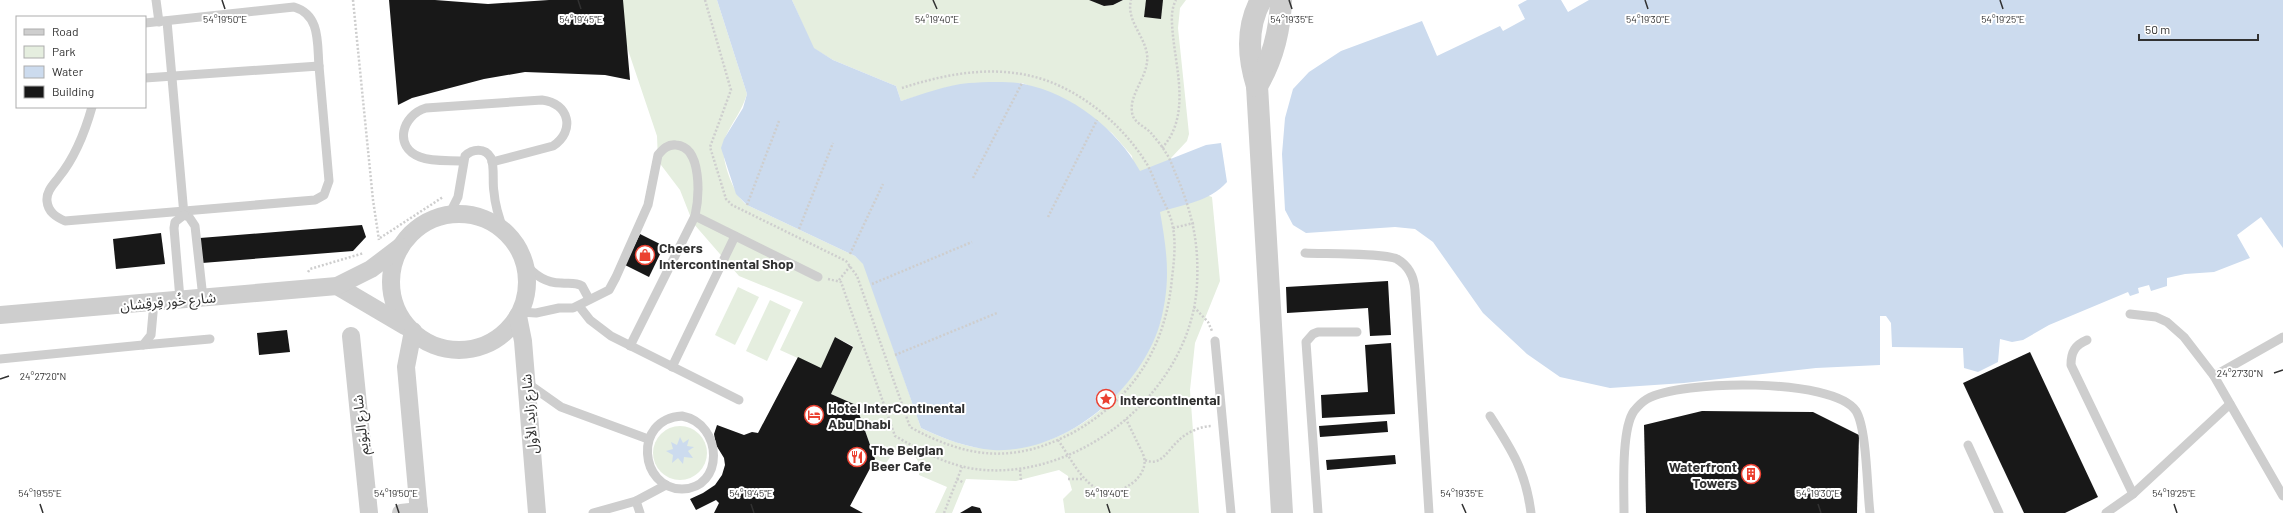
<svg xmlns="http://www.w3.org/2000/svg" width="2283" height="513" font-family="Barlow,'Noto Sans Arabic',sans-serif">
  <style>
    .green { fill: #e5eedf }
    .water { fill: #ccdbee }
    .building { fill: #181818 }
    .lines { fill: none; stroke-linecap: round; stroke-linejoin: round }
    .path { stroke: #cecece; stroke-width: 2.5; stroke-dasharray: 2 2; stroke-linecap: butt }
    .service { stroke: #cecece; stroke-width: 9 }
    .minor { stroke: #cecece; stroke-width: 18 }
    .tertiary { stroke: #cecece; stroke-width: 22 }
    .ticks { fill: none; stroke: #313131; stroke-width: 1.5 }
    .labels { text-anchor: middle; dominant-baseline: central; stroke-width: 4; stroke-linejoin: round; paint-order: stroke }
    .poi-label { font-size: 14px; font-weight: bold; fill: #313131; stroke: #fff; text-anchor: start }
    .street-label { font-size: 14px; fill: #313131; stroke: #fff }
    .ticks-label { font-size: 10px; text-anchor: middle; fill: #313131; stroke: #fff; stroke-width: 4; stroke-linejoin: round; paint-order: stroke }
  </style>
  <rect width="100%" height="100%" fill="#fff"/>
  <!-- green -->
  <g class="green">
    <path d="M600,0H717L747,94C742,111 732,122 725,138C718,153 733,196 747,205L855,256L864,264L921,428C938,436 955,443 973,447C983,449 996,446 1006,446C1017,445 1030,446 1040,443C1099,425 1141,377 1161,320L1132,156L1112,133L1066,100L1022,83L948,87L901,101L896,86L833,60L813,48L792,0H1090L1104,6L1113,5L1123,0H1186L1180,8L1178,28L1189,134L1187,141L1171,158L1200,193L1212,197L1220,281L1195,343L1190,390L1199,513H1065L1063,499L1072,490L1068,476L1059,470L1016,481L966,479L952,513H935L947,487L919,475C922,458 911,448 894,452L886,463L875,459L856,405L831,394L853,346L835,337L822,369L780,350L803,302L739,276L693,223L680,190L658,161L657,136L624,38Z"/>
    <polygon points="738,287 759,297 735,345 715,335"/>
    <polygon points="770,300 791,310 767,361 746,351"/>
    <circle cx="680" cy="453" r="27"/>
  </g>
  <!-- water -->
  <g class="water">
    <path d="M717,0H792L814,48L833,60L896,86L901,101C923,94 946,85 969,83C984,82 1010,81 1024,84C1072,94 1116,128 1140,171L1206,145L1221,143L1227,182C1209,202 1184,204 1160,212C1167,251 1171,280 1161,320C1143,388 1066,454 993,450C968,448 944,439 921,428L863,264L855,256L747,205L736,194L721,148L724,139L743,108L747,94Z"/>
    <polygon points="1527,0 1561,0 1568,12 1589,0 2283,0 2283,248 2261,217 2237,235 2250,258 2214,272 2185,274 2167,278 2167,286 2151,291 2149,285 2138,288 2139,293 2130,296 2128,292 2049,325 2023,340 2012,342 2000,339 1998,362 1978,372 1964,368 1963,348 1892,347 1891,323 1886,316 1880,316 1880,365 1816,368 1684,383 1610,388 1560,377 1527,354 1483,313 1433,242 1415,229 1395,227 1306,233 1293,225 1285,210 1282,154 1285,118 1293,89 1309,72 1341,51 1422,21 1437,56 1500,26 1503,31 1525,19 1518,5"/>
    <polygon points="680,437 683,443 689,439 687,446 694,447 688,451 693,458 684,457 683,464 678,458 672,463 673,455 666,451 673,449 671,442 677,445"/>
  </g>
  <!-- building -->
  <g class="building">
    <polygon points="389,0 435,0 488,4 549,0 623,0 630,80 605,75 525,72 484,79 412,98 398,105"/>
    <polygon points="1089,0 1123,0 1113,5 1104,6"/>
    <polygon points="1146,0 1163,0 1161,19 1144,17"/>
    <polygon points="362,225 366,237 353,251 202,263 200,238"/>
    <polygon points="161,233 165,264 116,269 113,239"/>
    <polygon points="640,234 664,246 649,277 625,265"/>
    <polygon points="1388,281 1391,335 1370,336 1368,308 1287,313 1286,287"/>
    <polygon points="287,330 290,352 259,355 257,333"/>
    <polygon points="835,337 853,347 831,394 856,405 875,459 850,506 863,513 714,513 719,503 716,500 696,510 690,499 703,493 715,485 722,475 725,465 724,458 716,445 714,434 717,425 744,435 752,432 758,433 798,357 821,368"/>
    <polygon points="1391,343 1395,414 1322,418 1321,395 1368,392 1365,345"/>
    <polygon points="2030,352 2098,497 2065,513 2024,513 1963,383"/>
    <polygon points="1702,411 1813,412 1859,435 1857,513 1646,513 1644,425"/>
    <polygon points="1387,421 1388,432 1320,437 1319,426"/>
    <polygon points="1395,455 1396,464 1327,470 1326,460"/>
    <polygon points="972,506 980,508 982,513 960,513"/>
  </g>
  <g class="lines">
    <!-- path -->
    <g class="path">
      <polyline points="353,0 373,200 379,240"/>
      <path d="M705,0L731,90L710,147L726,199L732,205L846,261L857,276L910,427C968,459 1015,464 1074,432C1134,398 1166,346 1172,278C1174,262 1176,243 1173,228C1171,215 1165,204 1159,192C1155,182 1151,170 1145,161C1122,125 1085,94 1045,80C998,64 948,73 902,88"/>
      <path d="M1162,148C1190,117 1177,74 1173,36C1172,24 1170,11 1176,0"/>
      <polyline points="973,178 1022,83"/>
      <polyline points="747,205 779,121"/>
      <polyline points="1048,217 1097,120"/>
      <polyline points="1173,228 1194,223"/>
      <polyline points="799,229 833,143"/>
      <polyline points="380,238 443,197"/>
      <polyline points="850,254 883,184"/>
      <polyline points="308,272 310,269 364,253"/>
      <path d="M828,279L841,282L895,436C924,452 951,468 985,470C1086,477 1192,387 1197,284C1199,245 1193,216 1178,179C1174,171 1171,160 1166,153C1162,146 1156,139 1151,133C1145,126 1133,123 1132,112C1129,93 1150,75 1147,54C1144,35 1126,20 1131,0"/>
      <polyline points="839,280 851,265"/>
      <polyline points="872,284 972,242"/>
      <polyline points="1194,307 1208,322 1212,331"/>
      <polyline points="895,355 997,313"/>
      <path d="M1058,440C1077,467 1095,513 1135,481C1143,473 1147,464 1143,454L1126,419"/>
      <path d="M1145,460C1161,467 1167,451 1178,441C1186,433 1200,426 1212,426"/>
      <polyline points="1020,470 1021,481"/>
      <polyline points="957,479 964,483"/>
      <polyline points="1068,479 1082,479"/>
      <polyline points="944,513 962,467"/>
    </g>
    <!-- service -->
    <g class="service">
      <polyline points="156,0 159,22"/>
      <polyline points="167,21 184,215"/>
      <path d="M145,23L294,7C321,15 317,44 319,66"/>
      <path d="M92,107C85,132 76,156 59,177C54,184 46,191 47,201C48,212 56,217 65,221L315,200L324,195L329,181L319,66L145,78"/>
      <path d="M463,161C449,160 433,162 420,157C393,147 402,115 426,108L542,100C569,103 576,131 553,146L492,162"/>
      <polyline points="184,215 189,217 195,226 203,298"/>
      <path d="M449,215L458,197L465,156C472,149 485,147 491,158C495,167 492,182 494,192C495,206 499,218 504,231"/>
      <polyline points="695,216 818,277"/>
      <path d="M1305,253C1323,254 1384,253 1397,259C1409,266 1414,277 1415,290L1429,513"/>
      <path d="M524,262C533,274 545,283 561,283C569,284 575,282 582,286L589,299"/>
      <polyline points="180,299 174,228 175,222 184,215"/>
      <polyline points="579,306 590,320 611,336 739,400"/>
      <path d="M520,312L536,313L559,308H573L609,290L616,277L648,205L658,155C663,149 668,144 676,145C703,147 699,198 695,216L630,346"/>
      <polyline points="2130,314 2156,317 2167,322 2184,337 2214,376 2283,496"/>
      <path d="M2087,340C2075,345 2071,352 2071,365L2133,494"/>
      <polyline points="1215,341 1231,513"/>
      <polyline points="143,345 210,339"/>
      <polyline points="0,359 143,345 151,335 154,302"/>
      <polyline points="672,367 735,236"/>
      <polyline points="2214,376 2283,337"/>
      <polyline points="527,383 561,407 648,439"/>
      <path d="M682,416C724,424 724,489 682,489C640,489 632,419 682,416Z"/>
      <path d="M1490,416C1512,450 1526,472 1531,513"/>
      <polyline points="1968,445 1999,513"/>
      <polyline points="636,501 640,513"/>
      <polyline points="593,513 636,501 666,485"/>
      <polyline points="1318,513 1306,342 1313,334 1318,332 1357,332"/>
      <path d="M1624,513C1624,489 1621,429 1634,411C1638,406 1642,402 1647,399C1680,380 1833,377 1856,411C1867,429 1867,490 1870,513"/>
      <polyline points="2106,513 2133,494 2230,404"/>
    </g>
    <!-- minor -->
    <g class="minor">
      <circle cx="459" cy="282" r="68"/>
      <polyline points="337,286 405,326"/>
      <polyline points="0,315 337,286 371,269 400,247"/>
      <polyline points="518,316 523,341 537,513"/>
      <polyline points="413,331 406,367 419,513"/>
      <polyline points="351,336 369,513"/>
      <polyline points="401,513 419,511"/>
    </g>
    <!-- tertiary -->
    <g class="tertiary">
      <path d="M1261,0C1246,27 1248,57 1257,86L1282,513"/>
      <path d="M1257,86C1273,59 1280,31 1281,0"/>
    </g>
  </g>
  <!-- ticks -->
  <path class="ticks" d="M222,0L225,9M578,0L581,9M933,0L937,9M1289,0L1292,9M1645,0L1648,9M2000,0L2003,9M2274,373L2283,370M0,379L9,376M40,504L43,513M396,504L399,513M751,504L754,513M1107,504L1110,513M1462,504L1466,513M1818,504L1821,513M2174,504L2177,513"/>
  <!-- icons -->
  <defs>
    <symbol id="shop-ring" viewBox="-11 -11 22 22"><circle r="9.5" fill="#fff" stroke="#eb4131" stroke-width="1.5"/><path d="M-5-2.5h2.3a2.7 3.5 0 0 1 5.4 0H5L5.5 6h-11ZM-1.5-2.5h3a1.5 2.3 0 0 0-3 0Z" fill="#eb4131"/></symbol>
    <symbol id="sight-ring" viewBox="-11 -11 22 22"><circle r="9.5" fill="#fff" stroke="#eb4131" stroke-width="1.5"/><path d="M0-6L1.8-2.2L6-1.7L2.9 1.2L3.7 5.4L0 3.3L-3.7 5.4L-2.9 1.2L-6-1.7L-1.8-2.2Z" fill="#eb4131"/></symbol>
    <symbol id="hotel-ring" viewBox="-11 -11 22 22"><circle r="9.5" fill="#fff" stroke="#eb4131" stroke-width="1.5"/><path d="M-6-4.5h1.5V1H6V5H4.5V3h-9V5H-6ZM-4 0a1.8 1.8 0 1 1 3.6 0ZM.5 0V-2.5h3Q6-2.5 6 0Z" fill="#eb4131"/></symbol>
    <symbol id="restaurant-ring" viewBox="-11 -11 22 22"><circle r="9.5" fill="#fff" stroke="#eb4131" stroke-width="1.5"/><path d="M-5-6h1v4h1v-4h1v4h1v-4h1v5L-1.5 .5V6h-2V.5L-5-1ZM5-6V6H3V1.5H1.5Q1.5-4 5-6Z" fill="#eb4131"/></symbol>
    <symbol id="building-ring" viewBox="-11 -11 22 22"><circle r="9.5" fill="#fff" stroke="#eb4131" stroke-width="1.5"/><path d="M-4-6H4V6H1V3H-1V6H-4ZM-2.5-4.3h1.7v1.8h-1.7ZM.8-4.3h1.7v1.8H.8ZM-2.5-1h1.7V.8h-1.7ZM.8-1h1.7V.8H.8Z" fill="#eb4131"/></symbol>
  </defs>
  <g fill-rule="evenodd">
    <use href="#shop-ring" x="634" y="244" width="22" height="22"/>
    <use href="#sight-ring" x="1095" y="388" width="22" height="22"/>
    <use href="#hotel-ring" x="803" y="404" width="22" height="22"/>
    <use href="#restaurant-ring" x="846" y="446" width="22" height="22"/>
    <use href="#building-ring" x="1740" y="463" width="22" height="22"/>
  </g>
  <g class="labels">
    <!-- poi labels -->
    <g class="poi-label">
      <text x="659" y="247">Cheers<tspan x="659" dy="16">Intercontinental Shop</tspan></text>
      <text x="1120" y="399">intercontinental</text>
      <text x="828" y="407">Hotel InterContinental<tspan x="828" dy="16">Abu Dhabi</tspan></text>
      <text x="871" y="449">The Belgian<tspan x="871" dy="16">Beer Cafe</tspan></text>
      <text x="1737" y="466" text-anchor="end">Waterfront<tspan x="1737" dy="16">Towers</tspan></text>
    </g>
    <!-- street labels -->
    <g class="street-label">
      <text transform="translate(168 301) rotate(-5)">شارع خُور قِرقِشان</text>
      <text transform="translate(529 414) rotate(-95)">شارع زايد الأول</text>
      <text transform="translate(360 425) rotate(-96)">شارع البوَيم</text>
    </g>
  </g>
  <g class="ticks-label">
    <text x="2003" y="23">54°19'25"E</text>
    <text x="225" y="23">54°19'50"E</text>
    <text x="581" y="23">54°19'45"E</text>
    <text x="937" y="23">54°19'40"E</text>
    <text x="1292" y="23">54°19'35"E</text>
    <text x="1648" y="23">54°19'30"E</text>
    <text x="2240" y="377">24°27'30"N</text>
    <text x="43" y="380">24°27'20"N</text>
    <text x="40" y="497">54°19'55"E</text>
    <text x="396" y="497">54°19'50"E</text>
    <text x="751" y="497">54°19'45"E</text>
    <text x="1107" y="497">54°19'40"E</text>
    <text x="1462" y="497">54°19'35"E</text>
    <text x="1818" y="497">54°19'30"E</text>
    <text x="2174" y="497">54°19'25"E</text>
  </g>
  <!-- legend -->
  <rect x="16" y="16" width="130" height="92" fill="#ffffff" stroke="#adadad"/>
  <rect x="24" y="29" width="20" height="6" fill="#cecece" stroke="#adadad"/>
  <text x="52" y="36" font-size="12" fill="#313131">Road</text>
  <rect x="24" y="46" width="20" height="12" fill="#e5eedf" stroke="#adadad"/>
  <text x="52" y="56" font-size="12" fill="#313131">Park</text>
  <rect x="24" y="66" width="20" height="12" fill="#ccdbee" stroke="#adadad"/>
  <text x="52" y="76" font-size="12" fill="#313131">Water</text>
  <rect x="24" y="86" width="20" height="12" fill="#181818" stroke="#adadad"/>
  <text x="52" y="96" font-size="12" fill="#313131">Building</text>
  <!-- scale -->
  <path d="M2139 34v6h119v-6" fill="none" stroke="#313131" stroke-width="2"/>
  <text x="2145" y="34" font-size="12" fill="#313131" stroke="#ffffff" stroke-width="3" paint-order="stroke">50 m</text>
</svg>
